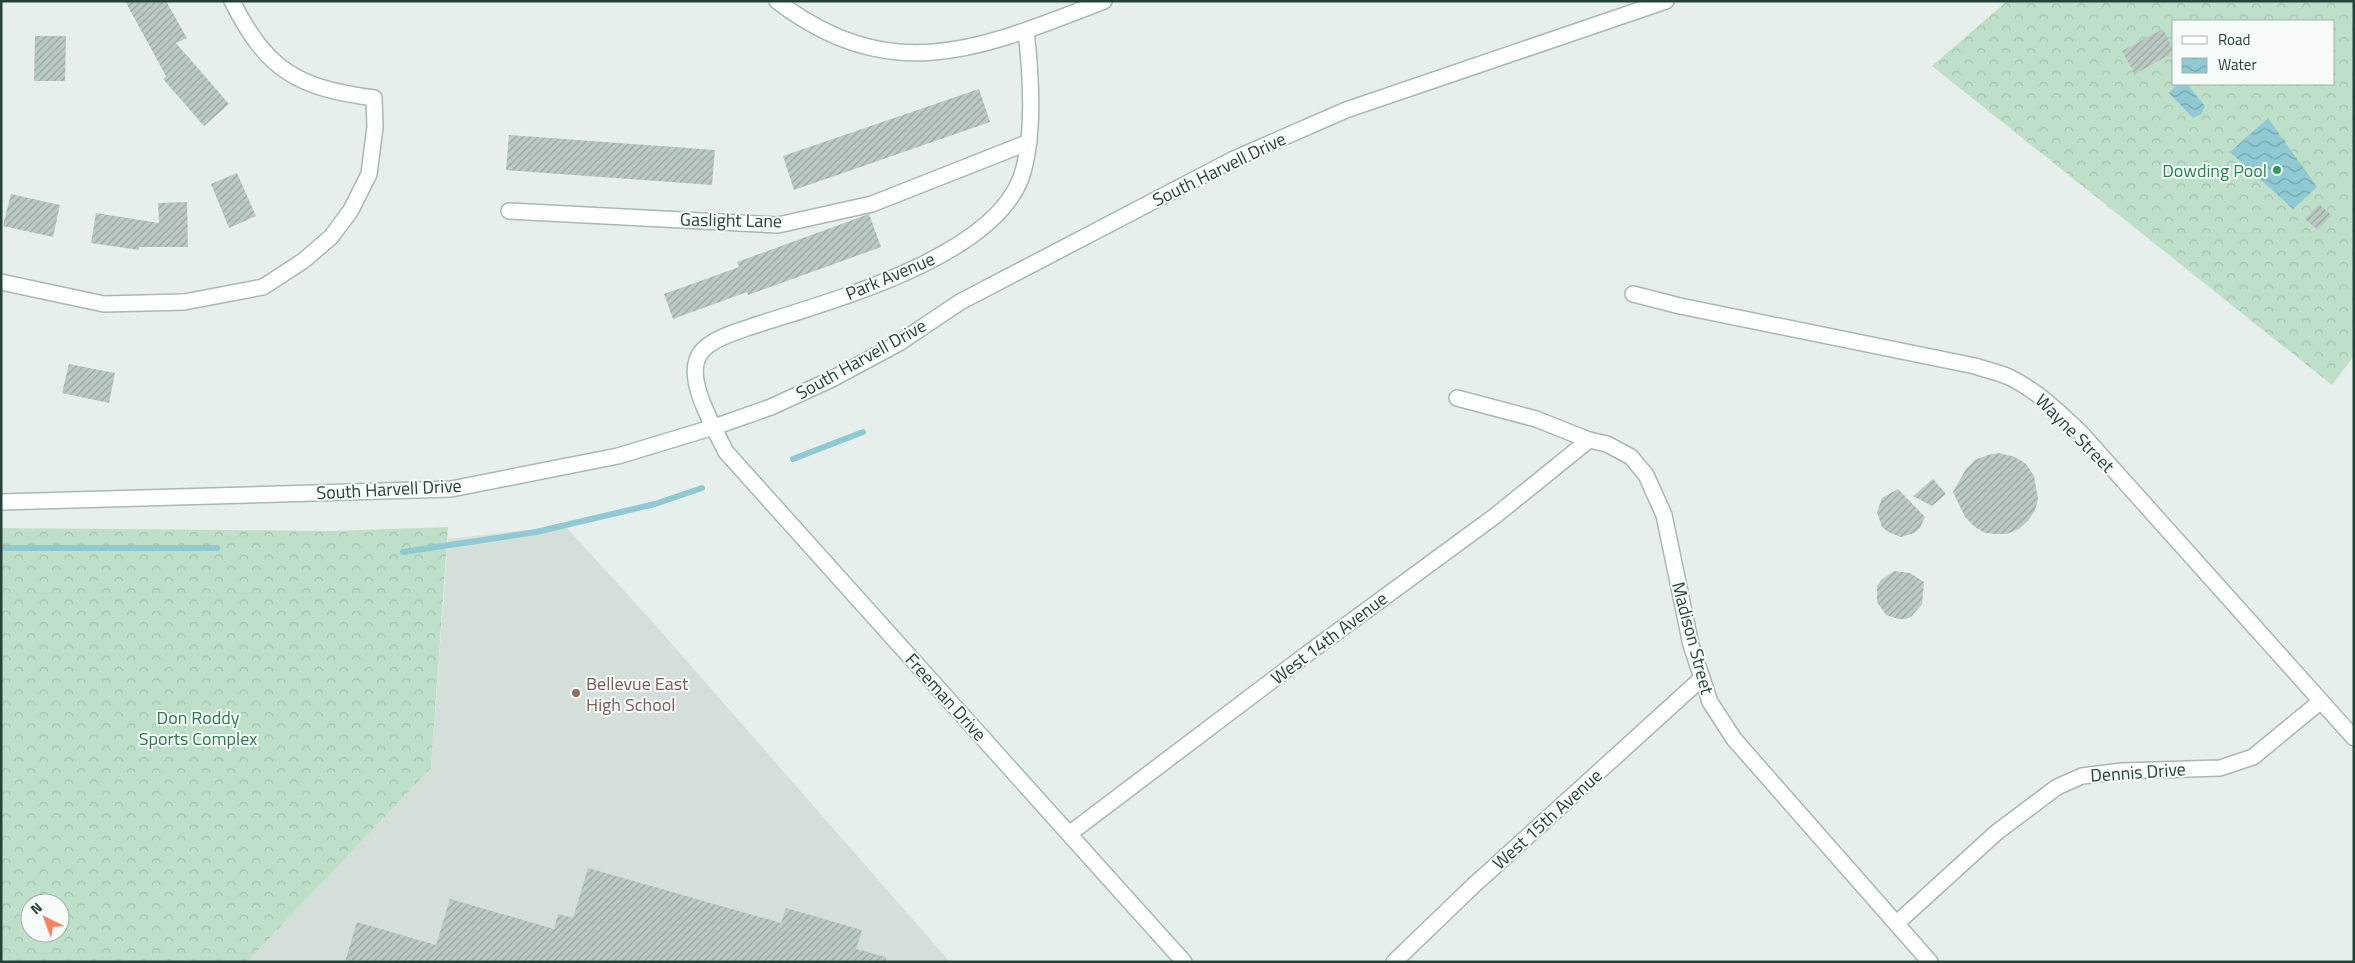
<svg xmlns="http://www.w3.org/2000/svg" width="2355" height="963" font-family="'Titillium Web',sans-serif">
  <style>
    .built { fill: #d4dfda }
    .forest { fill: url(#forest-crowns); fill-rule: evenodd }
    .water { fill: url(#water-waves) }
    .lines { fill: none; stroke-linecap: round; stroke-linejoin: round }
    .stream { stroke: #8ec9d4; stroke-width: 6 }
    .building { fill: url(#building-hatch) }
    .street-casing { stroke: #a8b8b2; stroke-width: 18 }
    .secondary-casing { stroke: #a4bbb3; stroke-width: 18 }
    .street { stroke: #fff; stroke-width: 15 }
    .secondary { stroke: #fff; stroke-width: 15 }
    .leisure-dot { fill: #2e9e5b; stroke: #f7fbf9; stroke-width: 2 }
    .education-dot { fill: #8d6e63; stroke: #f7fbf9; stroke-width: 2 }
    .labels { text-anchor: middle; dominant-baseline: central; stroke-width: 4; stroke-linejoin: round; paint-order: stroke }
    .street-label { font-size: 18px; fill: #24423a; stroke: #f7fbf9 }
    .leisure-label { font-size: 18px; fill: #27864d; stroke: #f7fbf9; text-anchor: end }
    .education-label { font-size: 18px; fill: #785e54; stroke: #f7fbf9; text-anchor: start }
    .park-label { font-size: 18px; fill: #2d7a4b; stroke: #f7fbf9 }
  </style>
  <defs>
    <pattern id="forest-crowns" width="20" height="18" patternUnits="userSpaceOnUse" patternTransform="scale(1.25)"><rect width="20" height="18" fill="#bfe0c8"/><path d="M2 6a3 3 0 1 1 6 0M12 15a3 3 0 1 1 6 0" fill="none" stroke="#a4c1ad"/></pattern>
    <pattern id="water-waves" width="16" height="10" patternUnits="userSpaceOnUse" patternTransform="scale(1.25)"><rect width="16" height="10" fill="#8ec9d4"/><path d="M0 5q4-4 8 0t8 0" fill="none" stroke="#74a5ad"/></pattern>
    <pattern id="building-hatch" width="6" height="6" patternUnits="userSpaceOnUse" patternTransform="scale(1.25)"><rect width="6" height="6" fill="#bbcac4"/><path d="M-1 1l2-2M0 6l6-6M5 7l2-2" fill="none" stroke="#98a6a0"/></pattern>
  </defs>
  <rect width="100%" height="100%" fill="#e6efeb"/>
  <!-- built -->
  <polygon class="built" points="565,526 650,619 950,962 247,962 431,768 448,539"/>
  <!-- forest -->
  <g class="forest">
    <path d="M2007,1H2354V356L2332,385L1932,66ZM2174,21H2334V84H2174Z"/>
    <path d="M448,527L431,768L247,962H1V528L331,531ZM30,903H60V933H30Z"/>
  </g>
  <!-- water -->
  <g class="water">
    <polygon points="2177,84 2187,84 2205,106 2201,114 2193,118 2169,93"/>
    <polygon points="2268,118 2317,187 2293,209 2230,152"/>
  </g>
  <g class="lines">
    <!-- stream -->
    <g class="stream">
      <polyline points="793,459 863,432"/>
      <polyline points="1,548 217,548"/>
      <polyline points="403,552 536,532 655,504 702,488"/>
    </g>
  </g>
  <!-- building -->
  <g class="building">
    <polygon points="125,1 166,1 187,38 176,43 229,104 204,126 163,79 166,76"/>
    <polygon points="2163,29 2174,52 2135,74 2122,51"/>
    <polygon points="35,36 66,36 65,81 34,81"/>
    <polygon points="979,89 990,122 794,190 783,156"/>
    <polygon points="509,135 715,150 712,185 506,170"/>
    <polygon points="237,173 256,216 229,228 211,184"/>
    <polygon points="11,194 60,205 53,237 3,226"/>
    <polygon points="187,202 188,247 139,247 139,250 91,243 96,213 159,223 158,203"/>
    <polygon points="2319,204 2331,215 2318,230 2305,219"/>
    <polygon points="869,214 881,247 748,295 747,292 673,319 664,294 739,267 737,262"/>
    <polygon points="69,364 115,373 109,403 62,393"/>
    <polygon points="1999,453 2015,457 2026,464 2034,476 2038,499 2035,510 2029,520 2019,529 2007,534 1996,534 1985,533 1975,527 1965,517 1953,492 1966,469 1975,460 1988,455"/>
    <polygon points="1933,479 1946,494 1932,506 1913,496"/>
    <polygon points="1898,489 1925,517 1920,528 1914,533 1901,537 1888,532 1882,527 1877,512 1882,498"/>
    <polygon points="1894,571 1910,573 1924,582 1922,604 1912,616 1906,619 1899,619 1886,615 1877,602 1877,586 1881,580"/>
    <polygon points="588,868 781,923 786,908 862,930 856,949 886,957 886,962 345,962 357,922 436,945 450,899 554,929 558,914 573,918"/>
  </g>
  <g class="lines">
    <defs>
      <g id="street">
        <polyline points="509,211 778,225 872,204 1029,142"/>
        <path d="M1,282L104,304L184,302L263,287L303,261L331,237L351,210L369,174L375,127L374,98C298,88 267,71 232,1"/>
        <path d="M1633,294L1680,306L1975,366C1986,370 1998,372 2009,377C2036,390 2058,411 2080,432L2354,738"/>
        <polyline points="1457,398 1536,419 1589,440 1607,444 1631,457 1646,475 1664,515 1691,645 1710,702 1734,739 1930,962"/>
        <polyline points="1069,834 1311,651 1495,516 1589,440"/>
        <polyline points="1897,923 1997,832 2057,787 2082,776 2122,771 2220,768 2253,757 2321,701"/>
        <polyline points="1394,962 1473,886 1702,678"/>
      </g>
      <g id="secondary">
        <path d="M777,1C893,89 982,48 1104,1"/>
        <path d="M1026,31C1031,74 1035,137 1021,178C990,260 826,302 750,327C733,333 703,341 697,360C688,385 715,429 726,452L1184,962"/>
        <polyline points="1,502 451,489 618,456 714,427 771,407 832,379 899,343 960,302 1234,159 1346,110 1666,1"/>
      </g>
    </defs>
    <!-- street casing -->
    <use href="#street" class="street-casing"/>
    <!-- secondary casing -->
    <use href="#secondary" class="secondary-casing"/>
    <!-- street -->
    <use href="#street" class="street"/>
    <!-- secondary -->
    <use href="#secondary" class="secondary"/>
  </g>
  <!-- markers -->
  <circle class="leisure-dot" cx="2277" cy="170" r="5"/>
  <circle class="education-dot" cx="576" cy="693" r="5"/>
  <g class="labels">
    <!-- street labels -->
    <g class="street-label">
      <text transform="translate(1219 169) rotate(-26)">South Harvell Drive</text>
      <text transform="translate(731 220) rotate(1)">Gaslight Lane</text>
      <text transform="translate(890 276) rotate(-23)">Park Avenue</text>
      <text transform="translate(861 359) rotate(-29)">South Harvell Drive</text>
      <text transform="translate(2075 433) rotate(45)">Wayne Street</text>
      <text transform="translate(389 489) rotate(-3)">South Harvell Drive</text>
      <text transform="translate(1329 638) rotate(-37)">West 14th Avenue</text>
      <text transform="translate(1693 638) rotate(75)">Madison Street</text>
      <text transform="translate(946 697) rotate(48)">Freeman Drive</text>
      <text transform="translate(2138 772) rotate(-4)">Dennis Drive</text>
      <text transform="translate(1547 819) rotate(-42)">West 15th Avenue</text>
    </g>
    <!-- leisure labels -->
    <g class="leisure-label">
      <text x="2267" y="170">Dowding Pool</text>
    </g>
    <!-- education labels -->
    <g class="education-label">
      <text x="586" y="683">Bellevue East<tspan x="586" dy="21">High School</tspan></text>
    </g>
    <!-- park labels -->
    <g class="park-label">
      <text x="198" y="717">Don Roddy<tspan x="198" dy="21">Sports Complex</tspan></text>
    </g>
  </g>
  <!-- border -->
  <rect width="2355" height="963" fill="none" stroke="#24423a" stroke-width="5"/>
  <!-- legend -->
  <rect x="2172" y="20" width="162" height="65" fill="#f7fbf9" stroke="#a3b1ad"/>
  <rect x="2182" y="36" width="25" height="8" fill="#ffffff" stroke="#a3b1ad"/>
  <text x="2218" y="45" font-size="15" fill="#24423a">Road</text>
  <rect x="2182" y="58" width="25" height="15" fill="url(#water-waves)" stroke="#a3b1ad"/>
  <text x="2218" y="70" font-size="15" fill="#24423a">Water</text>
  <!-- north arrow -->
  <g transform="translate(45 918) rotate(318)"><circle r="24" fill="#f7fbf9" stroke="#a3b1ad"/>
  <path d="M0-4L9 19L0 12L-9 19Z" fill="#f4845f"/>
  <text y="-8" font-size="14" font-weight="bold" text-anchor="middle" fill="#24423a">N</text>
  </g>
</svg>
